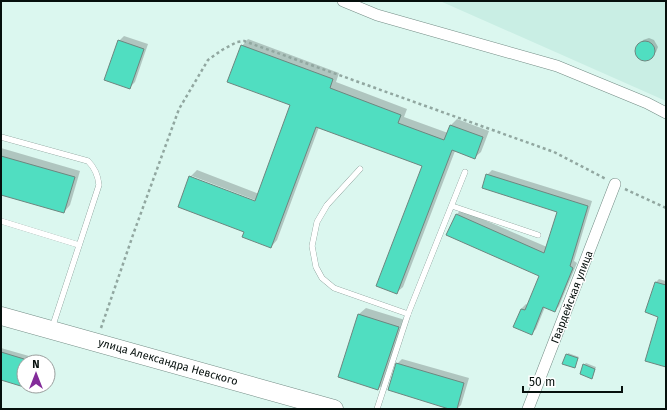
<svg xmlns="http://www.w3.org/2000/svg" width="667" height="410" font-family="'Fira Sans',sans-serif">
  <style>
    .built { fill: #c9eee4 }
    .shadow { fill: #0003; fill-rule: evenodd }
    .building { fill: #50dec1; stroke: #6d867f }
    .lines { fill: none; stroke-linecap: round; stroke-linejoin: round }
    .lane-casing { stroke: #738c85; stroke-width: 6 }
    .street-casing { stroke: #738c85; stroke-width: 12 }
    .primary-casing { stroke: #738c85; stroke-width: 19 }
    .path { stroke: #91a7a0; stroke-width: 2.5; stroke-dasharray: 3 3; stroke-linecap: butt }
    .lane { stroke: #fff; stroke-width: 5.5 }
    .street { stroke: #fff; stroke-width: 11 }
    .primary { stroke: #fff; stroke-width: 18 }
    .labels { text-anchor: middle; dominant-baseline: central; stroke-width: 3; stroke-linejoin: round; paint-order: stroke }
    .street-label { font-size: 11px; fill: #06100d; stroke: #fff }
  </style>
  <rect width="100%" height="100%" fill="#dbf7ef"/>
  <!-- built -->
  <polygon class="built" points="440,1 666,1 666,101"/>
  <!-- shadow -->
  <g class="shadow">
    <polygon points="124,36 148,44 135,82 130,87 119,41"/>
    <polygon points="649,38 654,40 658,47 656,52 652,56 644,59 638,54 637,49 643,40"/>
    <path d="M248,39L339,73L336,82L407,109L404,117L448,133L451,125L457,119L489,131L481,152L474,158L455,151L403,287L396,293L423,166L319,127L277,240L271,247L245,232L190,177L197,170L259,194L292,105L242,46ZM192,176L260,202L259,204L192,178Z"/>
    <polygon points="1,148 80,171 70,205 64,212 1,194"/>
    <polygon points="492,170 592,201 574,261 577,263 559,306 555,311 545,307 536,329 531,334 521,309 526,304 528,305 540,275 457,214 461,210 547,247 558,211 487,175"/>
    <polygon points="659,279 666,281 666,366 662,317 646,312 656,282"/>
    <polygon points="366,308 405,320 385,383 378,389 339,377 359,314"/>
    <polygon points="1,348 36,358 35,362 24,362 24,386 1,379"/>
    <polygon points="568,353 579,357 574,367 563,363"/>
    <polygon points="402,359 469,378 461,405 457,409 453,409 397,364"/>
    <polygon points="586,363 596,367 593,376 584,365"/>
  </g>
  <!-- building -->
  <g class="building">
    <polygon points="118,40 144,49 130,89 104,80"/>
    <circle cx="645" cy="51" r="10"/>
    <polygon points="241,45 333,79 330,88 401,115 398,123 444,140 450,125 483,137 475,159 452,150 397,294 376,286 422,166 316,127 271,248 242,237 244,232 178,207 189,176 255,201 290,105 227,82"/>
    <polygon points="1,156 75,177 64,213 1,195"/>
    <polygon points="486,174 588,206 570,266 573,268 555,312 543,307 532,335 513,327 521,309 525,310 539,276 446,235 456,214 544,253 557,212 482,188"/>
    <polygon points="655,282 666,285 666,367 645,361 658,317 645,312"/>
    <polygon points="358,314 399,327 378,390 338,377"/>
    <polygon points="1,352 24,359 24,387 1,380"/>
    <polygon points="566,354 578,358 575,368 562,364"/>
    <polygon points="396,363 464,383 457,409 449,409 388,390"/>
    <polygon points="583,364 595,369 592,379 580,374"/>
  </g>
  <g class="lines">
    <defs>
      <g id="lane">
        <path d="M1,137L88,161C95,168 98,175 99,185L52,328"/>
        <polyline points="360,169 327,205 317,222 312,246 316,267 322,278 334,288 408,314"/>
        <polyline points="452,206 538,235"/>
        <polyline points="1,221 79,245"/>
        <polyline points="377,409 408,314 465,172"/>
      </g>
      <g id="street">
        <polyline points="343,1 377,15 557,66 647,103 666,113"/>
        <polyline points="528,409 615,184"/>
      </g>
      <polyline id="primary" points="1,316 334,409"/>
    </defs>
    <!-- lane casing -->
    <use href="#lane" class="lane-casing"/>
    <!-- street casing -->
    <use href="#street" class="street-casing"/>
    <!-- primary casing -->
    <use href="#primary" class="primary-casing"/>
    <!-- path -->
    <g class="path">
      <polyline points="625,189 666,208"/>
      <polyline points="101,328 134,232 179,109 208,60 222,50 237,42 244,41 554,152 606,179"/>
    </g>
    <!-- lane -->
    <use href="#lane" class="lane"/>
    <!-- street -->
    <use href="#street" class="street"/>
    <!-- primary -->
    <use href="#primary" class="primary"/>
  </g>
  <g class="labels">
    <!-- street labels -->
    <g class="street-label">
      <text transform="translate(572 297) rotate(-69)">Гвардейская улица</text>
      <text transform="translate(168 362) rotate(16)">улица Александра Невского</text>
    </g>
  </g>
  <!-- border -->
  <rect width="667" height="410" fill="none" stroke="#06100d" stroke-width="4"/>
  <!-- north arrow -->
  <g transform="translate(36 374)"><circle r="19" fill="#ffffff" stroke="#9b9f9e"/>
  <path d="M0-3L7 15L0 10L-7 15Z" fill="#832c9a"/>
  <text y="-6" font-size="11" font-weight="bold" text-anchor="middle" fill="#06100d">N</text>
  </g>
  <!-- scale -->
  <path d="M523 386v6h99v-6" fill="none" stroke="#06100d" stroke-width="2"/>
  <text x="529" y="386" font-size="12" fill="#06100d" stroke="#ffffff" stroke-width="3" paint-order="stroke">50 m</text>
</svg>
